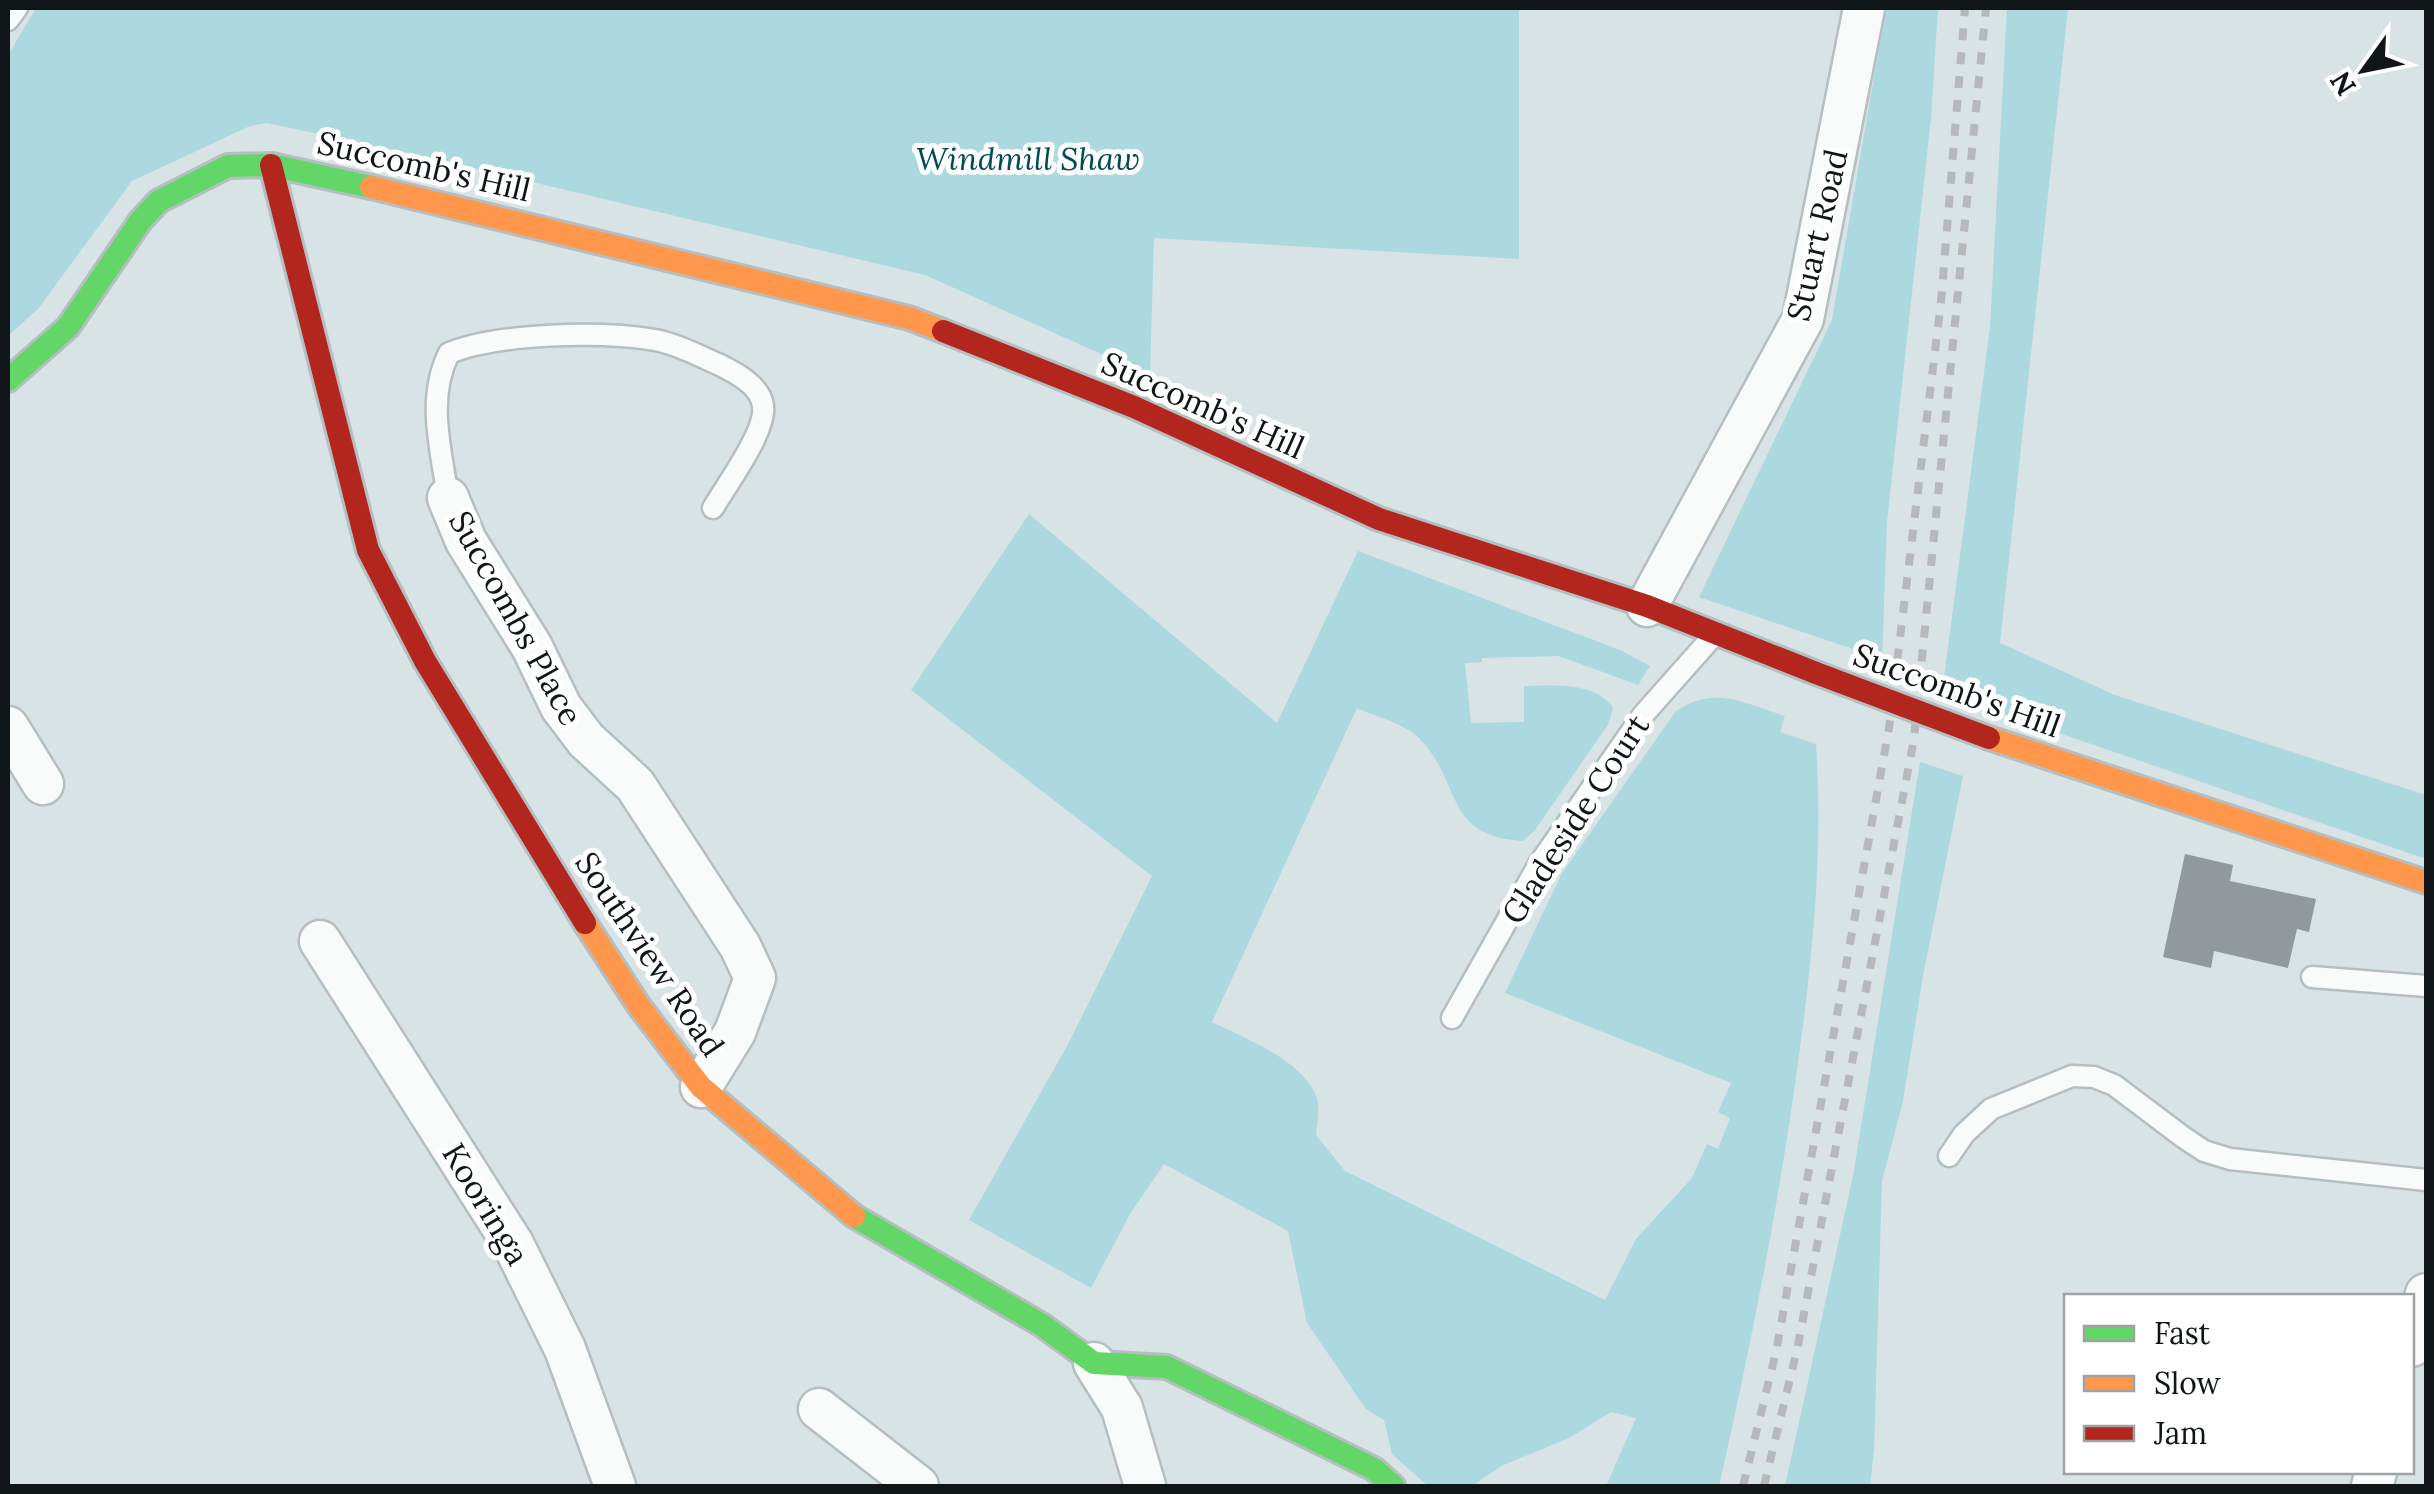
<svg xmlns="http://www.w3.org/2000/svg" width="2434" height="1494" font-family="Lora,serif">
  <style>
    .green { fill: #acd8e0 }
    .building { fill: #90999b }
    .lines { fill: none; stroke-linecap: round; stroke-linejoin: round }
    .lane-casing { stroke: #b5bec0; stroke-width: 25 }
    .street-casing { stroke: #b5bec0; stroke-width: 45 }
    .fast-casing { stroke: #b5bec0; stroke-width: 28 }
    .slow-casing { stroke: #b5bec0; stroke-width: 28 }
    .jam-casing { stroke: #b5bec0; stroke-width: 28 }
    .lane { stroke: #f9fbfb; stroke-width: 20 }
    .street { stroke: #f9fbfb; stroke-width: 40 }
    .fast { stroke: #63d668; stroke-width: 22 }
    .slow { stroke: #ff974d; stroke-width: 22 }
    .jam { stroke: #b3261e; stroke-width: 22 }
    .rail { stroke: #b6b9ba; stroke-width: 8; stroke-dasharray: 12 12; stroke-linecap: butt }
    .jam-bridge-casing { stroke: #b5bec0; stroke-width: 28; stroke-linecap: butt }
    .jam-bridge { stroke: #b3261e; stroke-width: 22 }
    .labels { text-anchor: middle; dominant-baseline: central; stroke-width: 10; stroke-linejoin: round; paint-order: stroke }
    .park-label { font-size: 32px; font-style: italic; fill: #014a55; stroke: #fff }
    .street-label { font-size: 32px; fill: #101618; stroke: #fff }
  </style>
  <rect width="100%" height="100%" fill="#d8e3e5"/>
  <!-- green -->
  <g class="green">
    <polygon points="36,8 1519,8 1519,259 1154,238 1150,376 925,275 418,155 267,123 250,126 132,181 38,309 8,336 8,55"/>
    <polygon points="1886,8 1938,8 1931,118 1887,522 1882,659 1699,597 1832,320"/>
    <polygon points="2007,8 2068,8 2000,643 2115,695 2426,795 2426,859 1942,693 1990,327"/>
    <path d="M1029,514L1277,723L1358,551L1620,650L1650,666L1638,685L1559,656L1482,658V662L1465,663L1471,723L1524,722V686C1555,686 1592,681 1613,707L1609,723L1535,830L1523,841C1443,836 1463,784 1420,739C1406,724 1376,717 1357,708L1212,1022C1244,1038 1311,1063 1318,1103C1319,1113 1317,1125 1316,1135L1345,1171L1605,1300L1636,1239L1692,1178L1707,1144L1718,1149L1730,1118L1718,1112L1731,1083L1505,993L1562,873L1676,711C1715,685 1744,703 1785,716L1780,732L1816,744C1824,858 1811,971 1795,1084C1776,1219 1749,1354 1719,1486H1606L1636,1418L1611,1412L1569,1438L1501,1466L1472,1486H1428L1392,1454L1384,1420L1366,1409L1307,1323L1288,1231L1164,1164L1130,1214L1091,1288L969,1220L1067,1046L1152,876L911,690Z"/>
    <polygon points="1920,762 1963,776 1923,976 1903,1101 1882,1181 1874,1450 1870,1486 1785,1486 1853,1176"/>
  </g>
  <!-- building -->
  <polygon class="building" points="2185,854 2233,865 2230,881 2316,899 2309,932 2297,929 2288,968 2214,951 2211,968 2163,957"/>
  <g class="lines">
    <defs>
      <g id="lane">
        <polyline points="8,20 17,8"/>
        <path d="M448,498C441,449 426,399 449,353C499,333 601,331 655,340C677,344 699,356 720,365C736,373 761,386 763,406C767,430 726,486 713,508"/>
        <polyline points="2312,977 2426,986"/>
        <polyline points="1452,1018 1539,864 1643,715 1714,635"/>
        <polyline points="1949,1156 1964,1134 1991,1109 2072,1076 2094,1077 2114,1085 2183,1137 2204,1151 2230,1159 2426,1180"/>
      </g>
      <g id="street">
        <polyline points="448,498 466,541 532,647 561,707 586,740 635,785 740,946 755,978 735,1032 701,1087"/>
        <polyline points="1647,606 1803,319 1864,8"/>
        <polyline points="8,727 43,784"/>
        <polyline points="320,941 513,1244 565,1349 615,1486"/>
        <polyline points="2412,1346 2426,1294"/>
        <polyline points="1094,1363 1122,1408 1145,1486"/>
        <polyline points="819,1409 918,1486"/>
        <polyline points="2372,1486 2376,1472"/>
      </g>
      <g id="fast">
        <polyline points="8,380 68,327 141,220 159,201 228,166 271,165 371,187"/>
        <polyline points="854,1216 1042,1325 1094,1363 1167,1367 1374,1469 1393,1486"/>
      </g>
      <g id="slow">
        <polyline points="371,187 909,318 943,331"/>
        <polyline points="1989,738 2426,882"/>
        <polyline points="585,923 639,1006 701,1087 854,1216"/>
      </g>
      <g id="jam">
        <polyline points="271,165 368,550 425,661 585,923"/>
        <polyline points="943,331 1134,407 1379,519 1647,606 1816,673"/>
      </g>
    </defs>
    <!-- lane casing -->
    <use href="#lane" class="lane-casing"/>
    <!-- street casing -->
    <use href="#street" class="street-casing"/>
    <!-- fast casing -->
    <use href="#fast" class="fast-casing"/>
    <!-- slow casing -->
    <use href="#slow" class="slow-casing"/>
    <!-- jam casing -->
    <use href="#jam" class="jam-casing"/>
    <!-- lane -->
    <use href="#lane" class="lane"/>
    <!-- street -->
    <use href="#street" class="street"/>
    <!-- fast -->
    <use href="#fast" class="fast"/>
    <!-- slow -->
    <use href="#slow" class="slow"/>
    <!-- jam -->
    <use href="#jam" class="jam"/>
    <!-- rail -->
    <g class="rail">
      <polyline points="1743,1486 1776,1352 1889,728 1941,302 1965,8"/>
      <polyline points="1764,1486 1797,1350 1914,739 1986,8"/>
    </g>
    <defs>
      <polyline id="jam-bridge" points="1816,673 1989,738"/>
    </defs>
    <!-- jam-bridge casing -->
    <use href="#jam-bridge" class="jam-bridge-casing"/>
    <!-- jam-bridge -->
    <use href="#jam-bridge" class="jam-bridge"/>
  </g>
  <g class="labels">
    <!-- park labels -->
    <g class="park-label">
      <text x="1028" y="158">Windmill Shaw</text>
    </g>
    <!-- street labels -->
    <g class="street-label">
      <text transform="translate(424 166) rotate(13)">Succomb's Hill</text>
      <text transform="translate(1817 235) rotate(-77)">Stuart Road</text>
      <text transform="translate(1203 405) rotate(24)">Succomb's Hill</text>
      <text transform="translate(516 618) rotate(61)">Succombs Place</text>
      <text transform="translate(1957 690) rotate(20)">Succomb's Hill</text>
      <text transform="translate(1575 819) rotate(-57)">Gladeside Court</text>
      <text transform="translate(650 954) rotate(56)">Southview Road</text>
      <text transform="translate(486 1204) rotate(59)">Kooringa</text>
    </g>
  </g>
  <!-- border -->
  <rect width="2434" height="1494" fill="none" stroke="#101618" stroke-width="20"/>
  <!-- legend -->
  <rect x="2064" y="1294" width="350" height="180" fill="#ffffff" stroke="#9fa2a3" stroke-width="2.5"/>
  <rect x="2084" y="1326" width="50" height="15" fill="#63d668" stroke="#9fa2a3" stroke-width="2.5"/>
  <text x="2154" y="1344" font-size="30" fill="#101618">Fast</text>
  <rect x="2084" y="1376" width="50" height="15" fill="#ff974d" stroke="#9fa2a3" stroke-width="2.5"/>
  <text x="2154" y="1394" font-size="30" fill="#101618">Slow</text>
  <rect x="2084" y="1426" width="50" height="15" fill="#b3261e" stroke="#9fa2a3" stroke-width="2.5"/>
  <text x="2154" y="1444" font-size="30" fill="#101618">Jam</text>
  <!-- north arrow -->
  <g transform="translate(2364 70) rotate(237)" stroke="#ffffff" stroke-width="8" paint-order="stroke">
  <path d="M0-8L18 38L0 25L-18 38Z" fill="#101618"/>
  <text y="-15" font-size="28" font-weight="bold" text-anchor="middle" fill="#101618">N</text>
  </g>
</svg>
